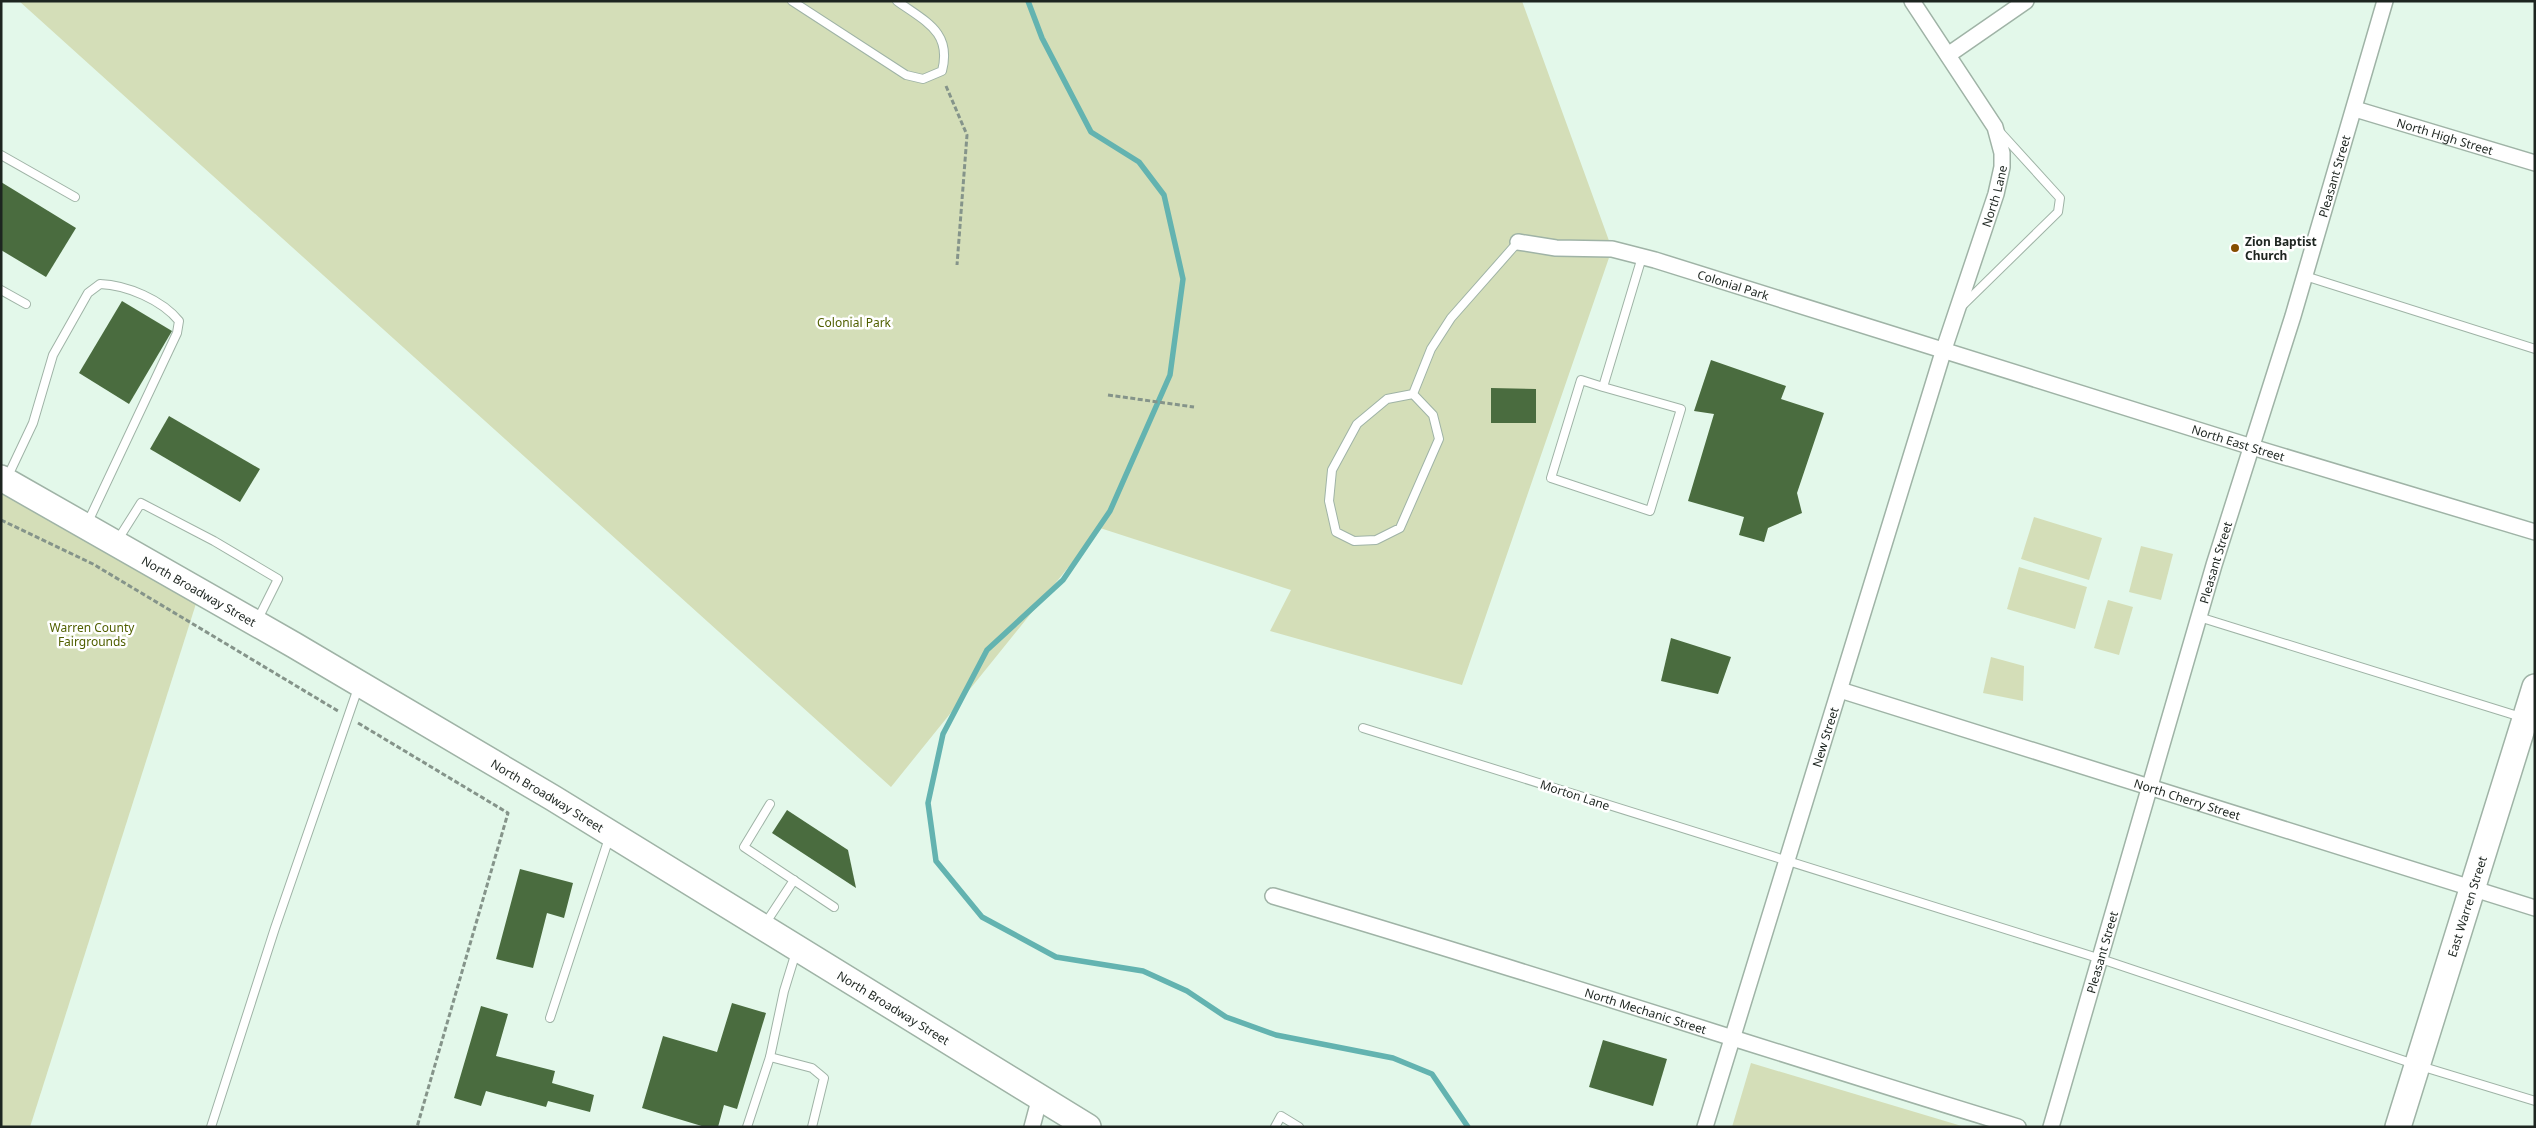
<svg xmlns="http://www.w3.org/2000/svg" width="2536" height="1128" font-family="'Noto Sans',sans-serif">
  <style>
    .green { fill: #d4deb8 }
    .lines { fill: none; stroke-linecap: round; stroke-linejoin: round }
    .stream { stroke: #63b3b0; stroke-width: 5.5 }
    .building { fill: #4a6c3f }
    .service-casing { stroke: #9fb3a6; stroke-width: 10 }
    .minor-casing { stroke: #9fb3a6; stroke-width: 18 }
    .primary-casing { stroke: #9fb3a6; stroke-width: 28 }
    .path { stroke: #85948a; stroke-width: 3; stroke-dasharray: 5 2.5; stroke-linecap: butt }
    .service { stroke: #fff; stroke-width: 8 }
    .minor { stroke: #fff; stroke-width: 15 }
    .primary { stroke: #fff; stroke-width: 25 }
    .poi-dot { fill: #864e00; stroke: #fff; stroke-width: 2 }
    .labels { text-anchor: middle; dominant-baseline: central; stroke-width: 5; stroke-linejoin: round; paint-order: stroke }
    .street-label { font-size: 12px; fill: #1d2520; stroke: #fff }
    .poi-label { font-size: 12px; font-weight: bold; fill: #1d2520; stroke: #fff; text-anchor: start }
    .park-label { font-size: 12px; fill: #505f00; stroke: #fff }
  </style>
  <rect width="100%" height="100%" fill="#e3f8ea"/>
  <!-- green -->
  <g class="green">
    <polygon points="19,1 1522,1 1612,249 1462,685 1270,631 1291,590 1100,528 891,787"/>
    <polygon points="1,478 200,591 30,1127 1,1127"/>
    <polygon points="2034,517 2102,538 2089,580 2021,559"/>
    <polygon points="2141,546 2173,554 2161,600 2129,592"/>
    <polygon points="2019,567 2087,587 2075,629 2007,609"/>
    <polygon points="2108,600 2133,607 2119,655 2094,648"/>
    <polygon points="1991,657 2024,666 2023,701 1983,693"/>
    <polygon points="1751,1063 1965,1127 1732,1127"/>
  </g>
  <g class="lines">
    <!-- stream -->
    <polyline class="stream" points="1028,1 1042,38 1091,132 1139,162 1164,195 1183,279 1170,375 1110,511 1063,580 987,650 943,734 928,803 936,861 982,917 1056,957 1143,971 1187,991 1226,1017 1276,1035 1393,1058 1432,1074 1468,1127"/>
  </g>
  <!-- building -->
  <g class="building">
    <polygon points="1,182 76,228 46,277 1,250"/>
    <polygon points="122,301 172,331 129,404 79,373"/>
    <polygon points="1711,360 1786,386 1781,399 1824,413 1797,493 1802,513 1768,528 1764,542 1739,535 1744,517 1688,501 1714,414 1694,411"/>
    <polygon points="1491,388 1536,389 1536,423 1491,423"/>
    <polygon points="169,416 260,469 240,502 150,449"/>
    <polygon points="1671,638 1731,657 1718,694 1661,681"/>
    <polygon points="787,810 848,850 856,888 772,833"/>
    <polygon points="520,869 573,883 564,918 547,913 533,968 496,959"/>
    <polygon points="732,1003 766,1013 737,1109 724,1105 718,1127 705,1127 642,1108 663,1036 717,1052"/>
    <polygon points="481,1006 508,1014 496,1056 555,1071 552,1083 594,1095 590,1112 548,1101 546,1107 486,1091 481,1106 454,1098"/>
    <polygon points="1603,1040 1667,1059 1653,1106 1589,1087"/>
  </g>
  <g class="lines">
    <defs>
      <g id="service">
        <path d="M792,1L906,75L923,79L942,71C952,32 926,22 897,1"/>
        <polyline points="1,155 75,197"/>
        <polyline points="2305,276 2535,349"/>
        <polyline points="1,290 26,304"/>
        <polyline points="1961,307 2058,212 2060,198 2000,132"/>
        <polyline points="1603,387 1581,380 1551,478 1650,511 1681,409 1603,387 1642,257"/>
        <polyline points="1413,394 1433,415 1439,439 1400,528 1376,540 1354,541 1336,532 1329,501 1332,470 1357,424 1387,399 1413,394 1431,349 1451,318 1518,242"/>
        <path d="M7,478L33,423L53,355L88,293L100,284C127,285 162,300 179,321L177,333L87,524"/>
        <polyline points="117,541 141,503 214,541 278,579 257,621"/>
        <polyline points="2199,617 2521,717"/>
        <polyline points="1363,728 2101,959 2417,1065 2535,1101"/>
        <polyline points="770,804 744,847 834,907"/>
        <polyline points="765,924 794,880"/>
        <polyline points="550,1018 609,838"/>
        <polyline points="770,1057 812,1068 824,1078 812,1127"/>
        <polyline points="211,1127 275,928 358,688"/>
        <polyline points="747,1127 770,1057 784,991 796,952"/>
        <polyline points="1275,1127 1281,1116 1299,1127"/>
      </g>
      <g id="minor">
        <polyline points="1948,55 2026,1"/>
        <path id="s1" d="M2355,109L2535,163"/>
        <path id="s2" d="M1518,242L1556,248L1612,249L1655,260L2252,447L2535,532"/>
        <path id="s3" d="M1840,690L2535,908"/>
        <path id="s4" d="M1273,896C1522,969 1769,1051 2018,1127"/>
        <polyline points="1032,1127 1040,1097"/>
        <path id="s5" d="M1705,1127L1944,349L1996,194L2002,167V153L1995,127L1912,1"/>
        <path id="s6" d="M2051,1127L2214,565L2293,316L2385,1"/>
      </g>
      <g id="primary">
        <path id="s7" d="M1,478L294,645L553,798L1088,1127"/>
        <path id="s8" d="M2398,1127L2535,687"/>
      </g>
    </defs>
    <!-- service casing -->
    <use href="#service" class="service-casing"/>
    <!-- minor casing -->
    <use href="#minor" class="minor-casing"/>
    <!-- primary casing -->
    <use href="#primary" class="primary-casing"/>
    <!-- path -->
    <g class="path">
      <polyline points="946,86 967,135 957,265"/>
      <polyline points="1108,395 1194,407"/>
      <polyline points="1,520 93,564 338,711"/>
      <polyline points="358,723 508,813 417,1127"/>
    </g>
    <!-- service -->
    <use href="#service" class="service"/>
    <!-- minor -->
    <use href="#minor" class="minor"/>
    <!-- primary -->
    <use href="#primary" class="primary"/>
  </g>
  <!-- markers -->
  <circle class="poi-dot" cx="2235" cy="248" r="5"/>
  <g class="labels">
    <!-- street labels -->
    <g class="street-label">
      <text stroke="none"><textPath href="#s1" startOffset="94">North High Street</textPath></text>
      <text stroke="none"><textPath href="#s6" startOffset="992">Pleasant Street</textPath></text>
      <text stroke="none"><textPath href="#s5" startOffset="975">North Lane</textPath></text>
      <text stroke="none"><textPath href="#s2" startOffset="221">Colonial Park</textPath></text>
      <text stroke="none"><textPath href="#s2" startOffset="750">North East Street</textPath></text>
      <text stroke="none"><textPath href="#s6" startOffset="588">Pleasant Street</textPath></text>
      <text stroke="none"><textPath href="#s7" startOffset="228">North Broadway Street</textPath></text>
      <text stroke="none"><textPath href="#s5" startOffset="408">New Street</textPath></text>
      <text transform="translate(1575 795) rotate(18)">Morton Lane</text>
      <text stroke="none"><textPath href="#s7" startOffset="632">North Broadway Street</textPath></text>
      <text stroke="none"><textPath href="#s3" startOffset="364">North Cherry Street</textPath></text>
      <text stroke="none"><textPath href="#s8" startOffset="231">East Warren Street</textPath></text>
      <text stroke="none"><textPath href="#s6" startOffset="182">Pleasant Street</textPath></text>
      <text stroke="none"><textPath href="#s7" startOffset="1038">North Broadway Street</textPath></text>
      <text stroke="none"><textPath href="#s4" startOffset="390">North Mechanic Street</textPath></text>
    </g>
    <!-- poi labels -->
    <g class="poi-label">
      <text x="2245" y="241">Zion Baptist<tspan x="2245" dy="14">Church</tspan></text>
    </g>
    <!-- park labels -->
    <g class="park-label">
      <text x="854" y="322">Colonial Park</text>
      <text x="92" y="627">Warren County<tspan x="92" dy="14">Fairgrounds</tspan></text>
    </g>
  </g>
  <!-- border -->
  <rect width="2536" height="1128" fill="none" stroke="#1d2520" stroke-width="5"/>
</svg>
